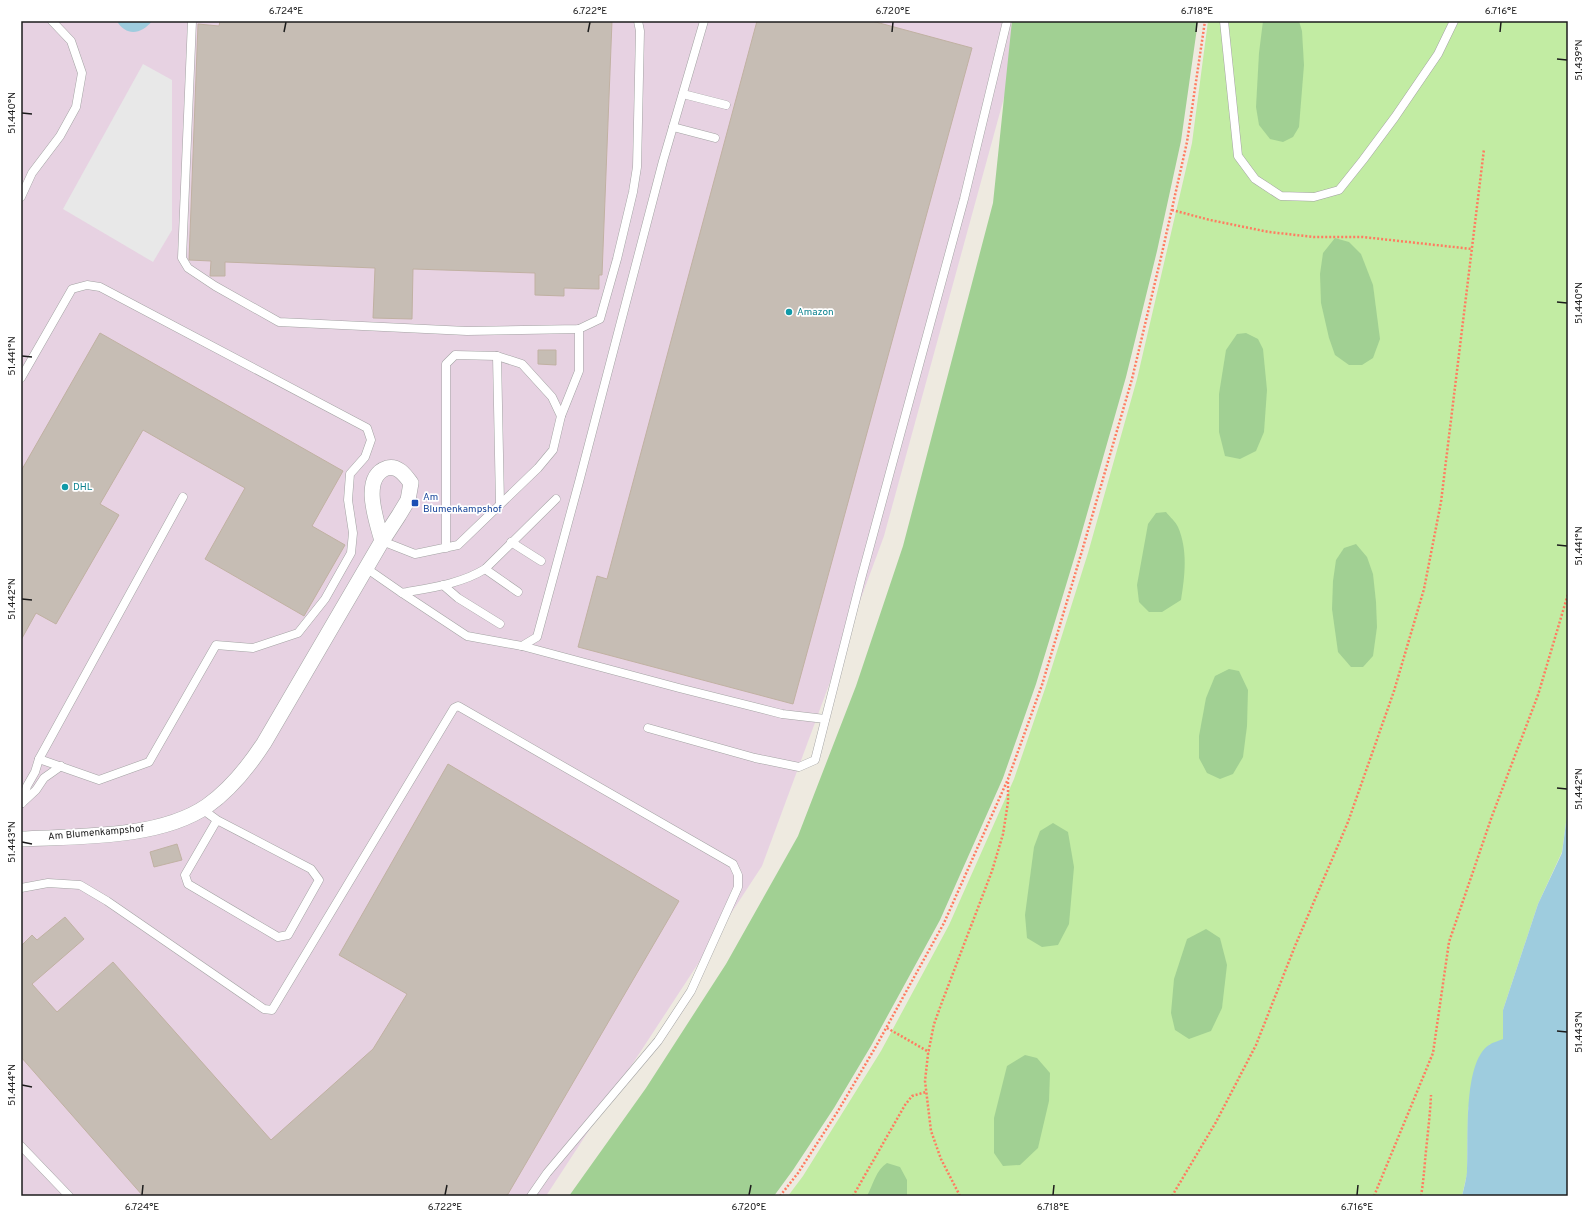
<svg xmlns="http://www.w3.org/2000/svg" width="1589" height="1217" font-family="Overpass,sans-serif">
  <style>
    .industrial { fill: #e7d2e2 }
    .grass { fill: #c2eca3 }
    .forest { fill: #a1d093 }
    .parking { fill: #e8e8e8 }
    .water { fill: #9eccde }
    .building { fill: #c6bdb4; stroke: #c0b1a2 }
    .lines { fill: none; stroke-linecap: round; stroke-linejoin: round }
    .service-casing { stroke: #a3a3a3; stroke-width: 9 }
    .minor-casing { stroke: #a3a3a3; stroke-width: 16 }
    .path { stroke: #ff7b60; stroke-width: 2.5; stroke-dasharray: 2 2; stroke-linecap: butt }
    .service { stroke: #fff; stroke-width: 8 }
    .minor { stroke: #fff; stroke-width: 15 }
    .ticks { fill: none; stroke: #1c1c1c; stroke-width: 1.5 }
    .culture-dot { fill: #0f9aa8; stroke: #fff; stroke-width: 1.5 }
    .transit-dot { fill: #1a4fb4; stroke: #fff; stroke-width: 1.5 }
    .labels { text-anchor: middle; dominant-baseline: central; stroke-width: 3.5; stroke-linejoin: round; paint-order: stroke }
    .culture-label { font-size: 10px; fill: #0d838f; stroke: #fff; text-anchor: start }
    .transit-label { font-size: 10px; fill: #164399; stroke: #fff; text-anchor: start }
    .street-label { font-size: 10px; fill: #1c1c1c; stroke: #fff }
    .neatline { fill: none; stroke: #1c1c1c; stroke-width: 1.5 }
    .ticks-label { font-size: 10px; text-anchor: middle; fill: #1c1c1c }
  </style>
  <rect width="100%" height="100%" fill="#eeeae0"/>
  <!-- industrial -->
  <polygon class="industrial" points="21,21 1025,21 884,536 762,866 546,1196 21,1196"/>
  <!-- grass -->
  <polygon class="grass" points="1208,21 1568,21 1568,808 1562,852 1538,904 1503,1010 1503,1040 1489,1045 1468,1109 1467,1174 1462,1196 788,1196 803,1176 881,1051 949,925 1014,779 1046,686 1088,553 1137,379 1192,143"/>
  <!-- forest -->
  <g class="forest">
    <polygon points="1012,21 1198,21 1181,141 1157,251 1126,377 1077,549 1036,684 1003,778 940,920 871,1046 834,1108 793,1170 774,1196 569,1196 646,1088 726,964 798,836 856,686 903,546 993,203"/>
    <polygon points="1263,21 1299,21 1302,31 1304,65 1299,127 1293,137 1283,142 1270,139 1259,125 1256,107 1259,53"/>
    <polygon points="1335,238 1349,242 1361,254 1373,285 1380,339 1373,358 1362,365 1349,365 1335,355 1329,338 1321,303 1320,274 1323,253"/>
    <polygon points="1246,333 1258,339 1263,349 1267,390 1264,432 1256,451 1240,459 1225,456 1219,432 1219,394 1226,350 1237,334"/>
    <path d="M1166,512C1170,517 1176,522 1178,527C1188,550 1185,576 1181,600L1162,612H1149L1139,602L1137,585L1148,524L1156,513Z"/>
    <polygon points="1356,544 1367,557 1373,574 1376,602 1377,627 1373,656 1363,667 1351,667 1338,652 1332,609 1333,581 1336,560 1344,548"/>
    <polygon points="1229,669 1239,671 1248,690 1247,726 1243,757 1233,774 1220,779 1207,773 1199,758 1199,736 1206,698 1215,676"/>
    <polygon points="1053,823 1068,832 1074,867 1069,924 1058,945 1042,947 1027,938 1025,915 1034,847 1040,831"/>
    <polygon points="1206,929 1220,938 1227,965 1222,1008 1211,1031 1189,1039 1175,1030 1171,1013 1174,979 1187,939"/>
    <polygon points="1025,1055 1037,1058 1050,1073 1049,1101 1038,1148 1020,1165 1003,1166 994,1153 994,1118 1007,1066"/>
    <path d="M887,1163L900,1167L907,1180V1196H867C873,1185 876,1170 887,1163Z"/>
  </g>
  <!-- parking -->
  <polygon class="parking" points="143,64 172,80 172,230 153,262 63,209"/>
  <!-- water -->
  <g class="water">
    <path d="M117,21H152C142,34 126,37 117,21Z"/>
    <path d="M1568,808V1196H1462C1464,1188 1466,1180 1467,1172C1469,1142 1462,1063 1489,1045C1493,1042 1499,1041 1503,1039V1010L1538,904L1562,853Z"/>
  </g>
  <!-- building -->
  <g class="building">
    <polygon points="220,21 612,21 602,275 599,275 599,289 564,288 564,296 535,295 535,273 413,269 412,319 373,318 375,268 225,262 225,276 210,276 211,261 189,260 198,24 219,26"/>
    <polygon points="757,21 872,21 972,48 793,704 578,647 597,576 607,579"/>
    <polygon points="100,333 343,471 312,526 345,545 304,616 205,559 245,488 143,430 100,504 119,515 56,624 36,613 21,640 21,471"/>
    <polygon points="538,350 556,350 556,365 538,364"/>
    <polygon points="448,764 679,901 508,1194 505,1196 143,1196 21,1057 21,946 32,935 37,940 65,917 84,939 32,984 57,1012 113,962 271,1140 373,1049 407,994 339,955"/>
    <polygon points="177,844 182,860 154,867 150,852"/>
  </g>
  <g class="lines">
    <defs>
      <g id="service">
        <polyline points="192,21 182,258 188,268 215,286 279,322 467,331 579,329 600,319 617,259 633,192 637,167 640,31 638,21"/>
        <polyline points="1224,21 1238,156 1255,179 1281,196 1314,197 1339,190 1363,160 1395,117 1438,54 1454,21"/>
        <polyline points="683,94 726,105"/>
        <polyline points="673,127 715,138"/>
        <polyline points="21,197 32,173 60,136 76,107 82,73 71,41 52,21"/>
        <polyline points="497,356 500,504"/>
        <polyline points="21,378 72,289 87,285 100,287 367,428 371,440 365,457 350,474 348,500 353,533 351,553 325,599 298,633 253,648 216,645 149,762 99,780 39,759 183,497"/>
        <polyline points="561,416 579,371 579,329"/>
        <polyline points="382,541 415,554 458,545 538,468 553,450 561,416 552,397 522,364 497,356 455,355 446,364 446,548"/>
        <polyline points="511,542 541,561"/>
        <path d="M366,568L402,593C429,588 461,584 485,569L556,499"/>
        <polyline points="485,569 518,592"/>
        <polyline points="443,585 458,598 500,624"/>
        <polyline points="402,593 467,636 522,646 537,637 579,482 663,161 704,21"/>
        <polyline points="522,646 679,688 782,714 825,719"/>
        <polyline points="648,728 755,758 799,767 815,760 861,579 964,199 1007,21"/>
        <polyline points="22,803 36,790 44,778 61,766"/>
        <polyline points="22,803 27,786 35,772 39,759"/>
        <polyline points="202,809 217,820 311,869 319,880 288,935 278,937 188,884 185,875 217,820"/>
        <polyline points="21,888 48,883 80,885 107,901 264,1009 272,1010 454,708 458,706 733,864 738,875 738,887 691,991 658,1041 547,1173 531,1196"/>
        <polyline points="21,1146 69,1196"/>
      </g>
      <path id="minor" d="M21,839C78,836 159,839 207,806C231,789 249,766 264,743L382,541L399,515L408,500L411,483C405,475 398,465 387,468C360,477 377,522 382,541"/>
    </defs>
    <!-- service casing -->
    <use href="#service" class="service-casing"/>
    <!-- minor casing -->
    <use href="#minor" class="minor-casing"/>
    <!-- path -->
    <g class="path">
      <polyline points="1172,210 1210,220 1269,232 1314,237 1363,237 1472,249"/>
      <polyline points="887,1028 929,1052"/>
      <polyline points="780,1196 798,1173 838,1111 875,1048 944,923 1008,779 1042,685 1082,551 1132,379 1162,253 1187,142 1205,21"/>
      <polyline points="853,1196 905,1105 912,1096 926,1092"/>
      <polyline points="960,1196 941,1159 931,1131 925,1081 928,1054 934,1024 942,1002 992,871 1003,834 1008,802 1008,781"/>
      <polyline points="1172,1196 1216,1122 1256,1045 1295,946 1348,822 1394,691 1424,589 1441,502 1484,149"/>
      <polyline points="1374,1196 1433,1053 1449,942 1492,816 1538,695 1568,594"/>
      <path d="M1421,1196C1423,1184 1424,1173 1425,1161C1427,1139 1430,1117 1431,1095"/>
    </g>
    <!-- service -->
    <use href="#service" class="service"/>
    <!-- minor -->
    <use href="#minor" class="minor"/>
  </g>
  <!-- ticks -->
  <path class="ticks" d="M284,32L286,22M588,32L590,22M892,32L893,22M1196,32L1197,22M1500,32L1501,22M1557,59L1567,60M22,113L32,114M1557,302L1567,303M22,356L32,357M1557,545L1567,546M22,599L32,600M1557,788L1567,789M22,842L32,844M1557,1031L1567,1032M22,1085L32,1087M142,1195L143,1185M445,1195L447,1185M749,1195L751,1185M1053,1195L1054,1185M1357,1195L1358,1185"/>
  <!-- markers -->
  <g class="culture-dot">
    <circle cx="789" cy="312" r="4"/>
    <circle cx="65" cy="487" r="4"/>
  </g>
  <rect class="transit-dot" x="411" y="499" width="8" height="8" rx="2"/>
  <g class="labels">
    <!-- culture labels -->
    <g class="culture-label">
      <text x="797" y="312">Amazon</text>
      <text x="73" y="487">DHL</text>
    </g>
    <!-- transit labels -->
    <g class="transit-label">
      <text x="423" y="497">Am<tspan x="423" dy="12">Blumenkampshof</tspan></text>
    </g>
    <!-- street labels -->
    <g class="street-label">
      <text transform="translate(96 833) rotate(-5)">Am Blumenkampshof</text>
    </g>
  </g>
  <!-- border -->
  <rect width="1589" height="1217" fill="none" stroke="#ffffff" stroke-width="44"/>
  <rect x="22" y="22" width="1545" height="1173" class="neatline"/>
  <g class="ticks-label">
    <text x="286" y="14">6.724°E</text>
    <text x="590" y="14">6.722°E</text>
    <text x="893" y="14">6.720°E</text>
    <text x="1197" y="14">6.718°E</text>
    <text x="1501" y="14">6.716°E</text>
    <text transform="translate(1578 60) rotate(-90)" y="4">51.439°N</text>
    <text transform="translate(11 113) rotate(-90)" y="4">51.440°N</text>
    <text transform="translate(1578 303) rotate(-90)" y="4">51.440°N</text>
    <text transform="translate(11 356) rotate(-90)" y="4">51.441°N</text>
    <text transform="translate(1578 546) rotate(-90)" y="4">51.441°N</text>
    <text transform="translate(11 599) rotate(-90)" y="4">51.442°N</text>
    <text transform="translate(1578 789) rotate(-90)" y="4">51.442°N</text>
    <text transform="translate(11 842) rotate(-90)" y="4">51.443°N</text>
    <text transform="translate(1578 1032) rotate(-90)" y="4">51.443°N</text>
    <text transform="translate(11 1085) rotate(-90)" y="4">51.444°N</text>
    <text x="142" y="1210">6.724°E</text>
    <text x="445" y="1210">6.722°E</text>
    <text x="749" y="1210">6.720°E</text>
    <text x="1053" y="1210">6.718°E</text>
    <text x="1357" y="1210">6.716°E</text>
  </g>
</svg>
